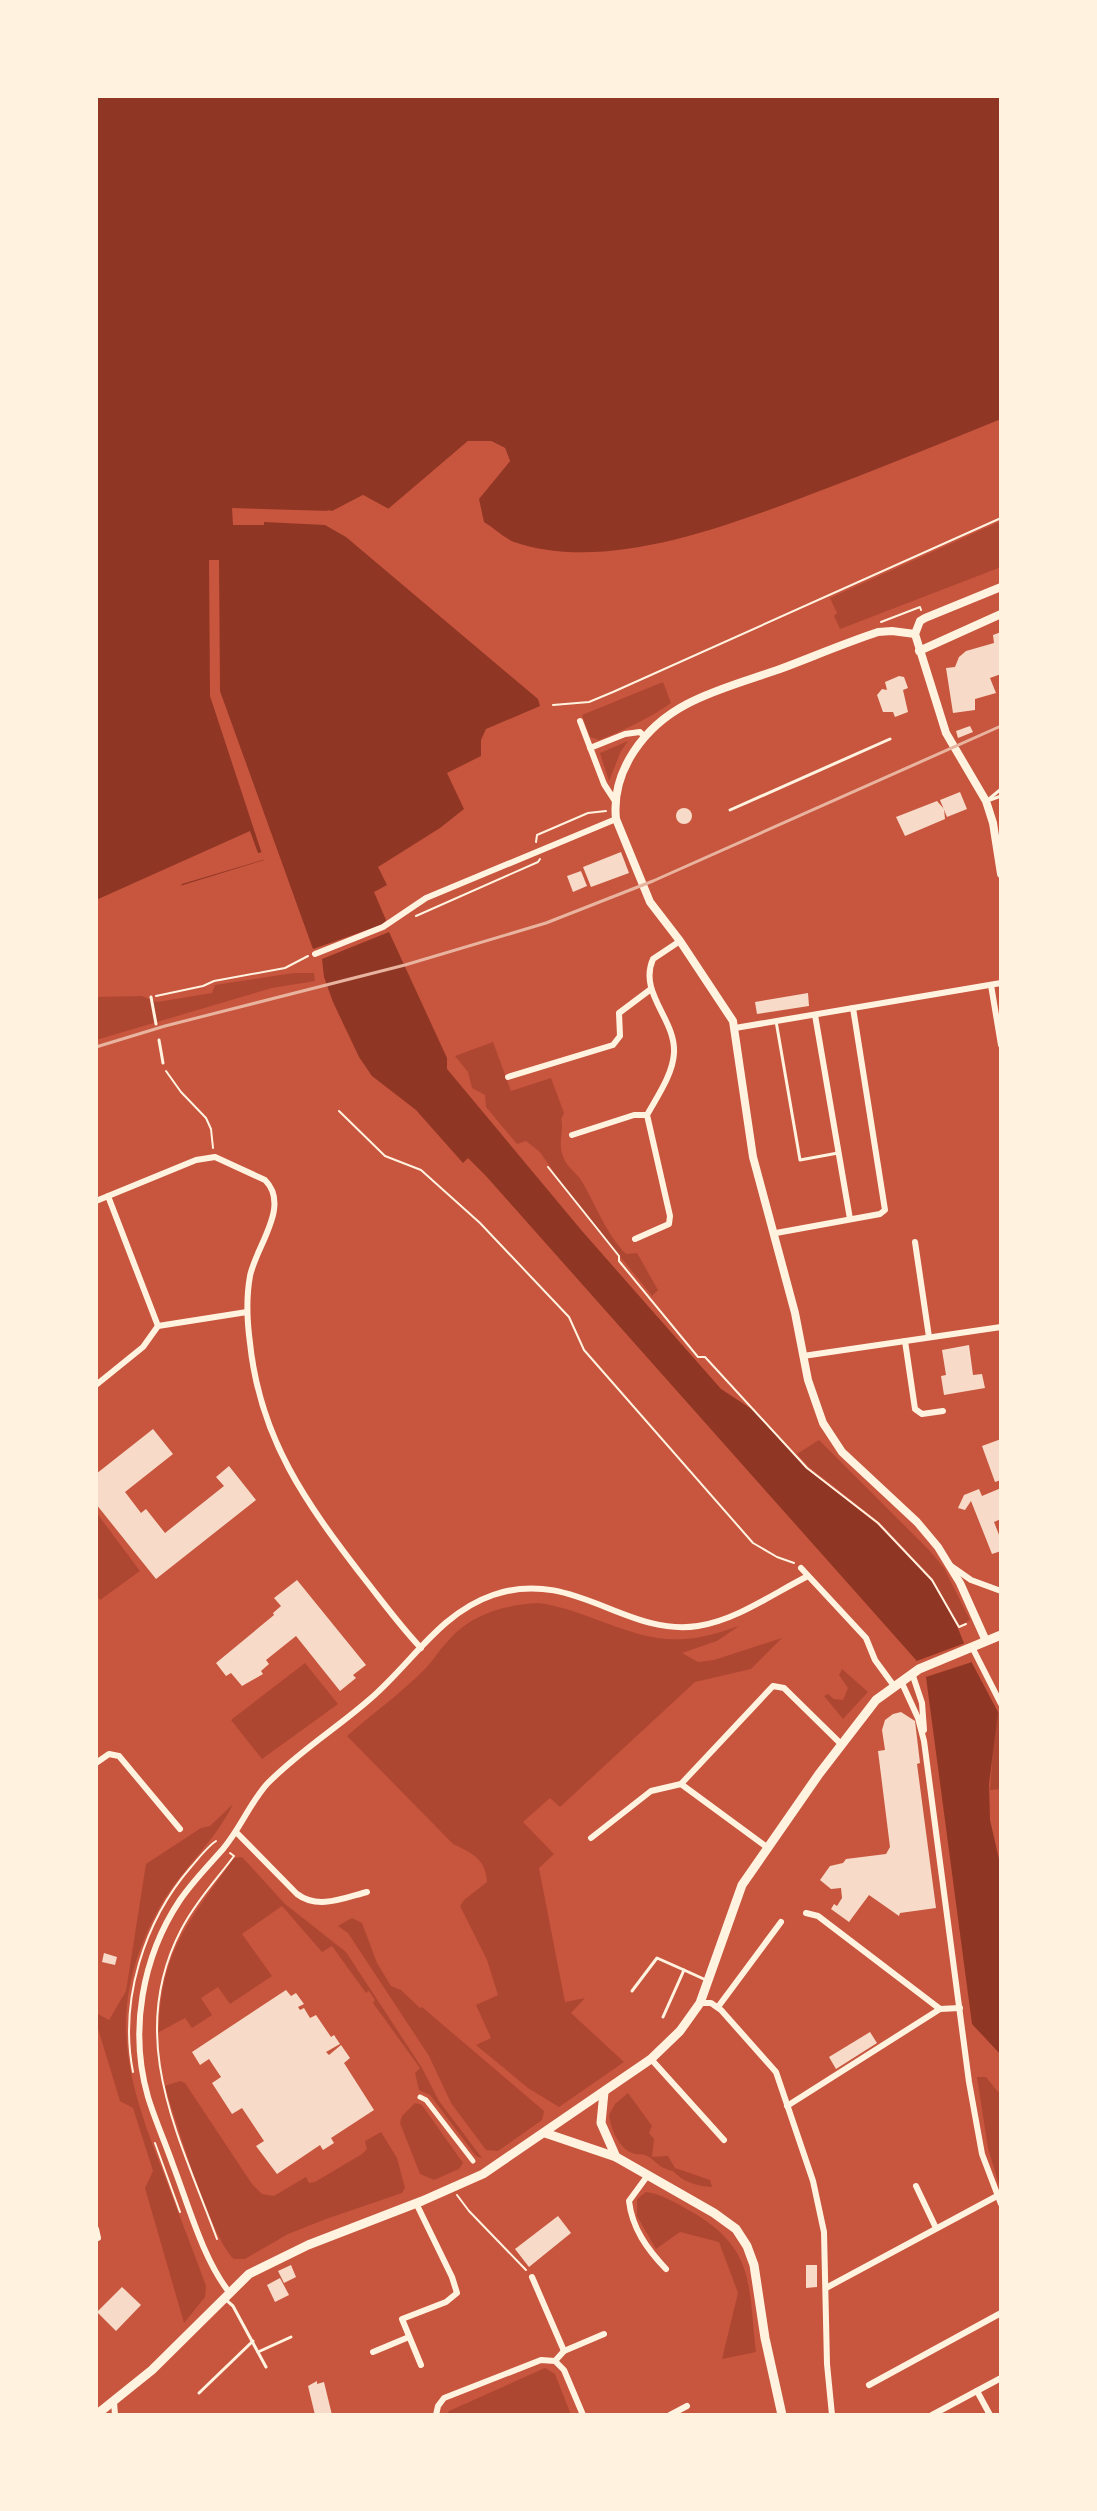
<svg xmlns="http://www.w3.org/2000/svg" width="1097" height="2511" font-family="Inter,sans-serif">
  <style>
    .green { fill: #ae4732 }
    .water { fill: #8f3625 }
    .pier { fill: #c8553d }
    .building { fill: #f7dbc8 }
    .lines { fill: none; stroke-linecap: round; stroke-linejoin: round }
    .path { stroke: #fff3e0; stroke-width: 2 }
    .service { stroke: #fff3e0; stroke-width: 3 }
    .pedestrian { stroke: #fff3e0; stroke-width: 5 }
    .minor { stroke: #fff3e0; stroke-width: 6 }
    .tertiary { stroke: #fff3e0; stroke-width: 8 }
    .secondary { stroke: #fff3e0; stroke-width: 9 }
    .rail { stroke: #e9b49f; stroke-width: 3 }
  </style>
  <rect width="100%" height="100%" fill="#c8553d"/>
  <!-- green -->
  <g class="green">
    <polygon points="1001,521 1001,567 840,629 834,616 837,613 830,598"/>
    <path d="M663,682L671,703C648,719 625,730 599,740L590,737L582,715Z"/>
    <polygon points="628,741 621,751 609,781 600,753"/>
    <polygon points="294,973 314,973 315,981 272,988 96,1040 96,997 142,996 157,1002 212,993 215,985"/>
    <path d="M493,1042L511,1091L551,1078L564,1113L561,1119C565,1130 556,1144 565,1161C569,1168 576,1173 581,1180C596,1205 606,1234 626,1254L637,1253L658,1290L652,1296L564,1187L540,1152L526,1141L517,1144L486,1107L485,1095L472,1088L468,1072L455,1056Z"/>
    <polygon points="819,1440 929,1550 944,1568 970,1620 959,1626 933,1579 879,1522 809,1467 797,1454"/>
    <polygon points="96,1512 140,1571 100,1600 96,1595"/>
    <path d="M538,1603C588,1609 633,1643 684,1639C703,1638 721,1632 739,1626L717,1641L682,1653L698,1662L714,1660L782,1638L751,1669L695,1682L560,1807L550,1798L523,1822L554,1854L539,1868L565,2002L585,1998L571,2013L624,2062L559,2107L528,2088L476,2045L491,2038L476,2005L498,1995L487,1960L460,1906L464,1900L487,1882C486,1859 472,1853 453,1844L347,1736C372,1714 400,1694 424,1670C433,1661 439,1650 448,1641C471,1614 504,1605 538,1603Z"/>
    <polygon points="305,1663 338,1704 262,1759 231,1720"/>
    <polygon points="842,1669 868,1692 843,1719 824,1696 828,1694 834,1699 843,1700 848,1688 839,1675"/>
    <polygon points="998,1712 1001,1717 1001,1789 990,1790 994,1736"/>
    <path d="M233,1804C214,1844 176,1874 156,1914C106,2010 126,2077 163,2172C177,2210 192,2247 206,2286L205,2297L184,2323L145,2188L153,2171L133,2108L120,2101L96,2022V2013L109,2020L126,1991L146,1864L201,1828L210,1826Z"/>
    <path d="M242,1857L285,1904L346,1952L422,2068L439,2101L482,2158L476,2156L430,2095L419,2090L415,2073L420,2068L373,2003L375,2000L369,1991L366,1993L332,1946L322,1952L282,1906L242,1934L272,1976L230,2004L218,1987L201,1998L212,2015L192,2028L185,2018L159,2032C160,1951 190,1920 234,1858Z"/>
    <polygon points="352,1918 362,1923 377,1963 391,1986 401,1990 420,2008 422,2007 544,2111 542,2120 498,2151 486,2150 451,2103 429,2056 348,1933 338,1926"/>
    <polygon points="986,2077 998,2092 1001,2091 1001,2192 988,2148 977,2077"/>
    <path d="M180,2081L185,2083L252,2184L262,2194L274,2196L306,2177L309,2183L315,2182L362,2154L367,2149L365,2141L381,2132L397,2158L405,2188L402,2193L326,2219L288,2234L245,2259H234C212,2239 180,2133 169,2100L165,2086Z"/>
    <path d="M628,2093L652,2126L649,2133L654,2139L652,2157L668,2156L675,2168L710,2180L712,2187C697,2186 683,2182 673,2171C656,2167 658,2161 645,2155C641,2154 636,2155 632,2153C618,2147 611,2129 609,2115L615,2104Z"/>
    <polygon points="415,2103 422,2105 463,2163 459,2169 434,2180 420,2174 400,2123 402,2116"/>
    <path d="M646,2192C662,2194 678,2204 692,2212C756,2249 748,2286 756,2352L722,2359L738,2293L719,2242L680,2232L656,2249L637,2216V2199Z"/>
    <polygon points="545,2368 555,2374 571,2415 447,2415 449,2411"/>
  </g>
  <!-- water -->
  <g class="water">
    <path d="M96,96H1001V419C937,445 873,471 809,495C724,527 605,573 514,542C504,538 494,528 484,522L479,499L510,461L505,448L491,441H468L388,509L363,495L332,511L232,508L233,525H264V522L325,525L346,537L538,699L540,706L486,729L481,740V756L447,773L464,809L440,828L378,867L387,885L374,892L386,920L384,924L313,949L220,691L219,560H209L210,696L264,860L128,902L96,924Z"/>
    <polygon points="389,932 447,1058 447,1069 582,1231 721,1389 753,1410 807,1469 877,1524 932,1581 957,1626 972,1663 998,1712 989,1784 990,1820 1001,1868 1001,2055 972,2024 926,1677 916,1660 486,1176 468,1158 463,1163 416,1110 372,1076 359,1057 333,1002 324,977 322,959"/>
  </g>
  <!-- pier -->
  <g class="pier">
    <polygon points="468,441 491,441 505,448 510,461 476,502 476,497 506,461 502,451 490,445 470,445 390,513 363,499 334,515 327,510 333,511 363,495 389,509"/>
    <polygon points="250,831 258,853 263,852 266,859 182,884 181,886 130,903 131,910 96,925 96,900"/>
    <polygon points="965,1643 972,1662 926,1677 914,1662"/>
  </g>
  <!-- building -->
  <g class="building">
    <polygon points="1001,632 1001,674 990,678 996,693 975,699 975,710 953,713 946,668 955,667 959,657 966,651 994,643 993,635"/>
    <polygon points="899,676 904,677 908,688 903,690 908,712 895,717 893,712 883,712 877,695 882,689 887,690 885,682"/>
    <polygon points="970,726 973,732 958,738 956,731"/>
    <polygon points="960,792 967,809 947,817 940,800"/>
    <polygon points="937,801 944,809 945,819 905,836 896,817"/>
    <circle cx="684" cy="816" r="8"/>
    <polygon points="621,852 629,873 591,887 583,867"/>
    <polygon points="581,871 587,886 573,892 567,876"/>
    <polygon points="808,993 809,1006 757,1014 755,1002"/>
    <polygon points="969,1345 973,1375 982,1374 985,1388 944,1395 941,1376 946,1375 942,1350"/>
    <polygon points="153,1429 173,1454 125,1492 141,1513 146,1509 165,1533 224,1486 216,1477 229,1466 256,1500 156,1579 96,1504 96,1474"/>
    <polygon points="1001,1439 1001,1480 995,1482 982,1446"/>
    <polygon points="1001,1488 1001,1519 994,1522 1001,1540 1001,1551 992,1554 971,1501 965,1510 958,1508 964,1495 979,1489 982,1496"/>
    <polygon points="297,1580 366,1665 353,1675 356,1678 340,1691 296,1636 266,1660 269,1664 261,1671 263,1674 242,1686 231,1673 226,1676 216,1663 274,1615 273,1613 281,1606 274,1598"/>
    <polygon points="901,1712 915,1721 920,1763 917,1764 936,1908 900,1913 899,1916 869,1895 849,1922 831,1909 834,1904 837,1906 842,1898 841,1888 831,1889 820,1880 830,1866 843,1863 846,1859 886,1854 890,1847 878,1751 885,1750 882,1730 885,1720 893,1714"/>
    <polygon points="104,1953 117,1957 115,1965 102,1962"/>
    <polygon points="286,1990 291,1996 296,1993 304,2004 298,2007 300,2010 304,2008 310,2018 316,2015 331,2037 334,2035 340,2044 326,2052 329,2055 341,2045 350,2058 344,2063 374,2110 331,2138 334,2143 323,2150 320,2145 277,2174 256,2146 264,2141 242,2108 232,2114 212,2083 221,2077 209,2059 200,2065 192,2052"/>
    <polygon points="870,2032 877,2043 836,2069 829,2057"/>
    <polygon points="558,2216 571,2233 529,2267 515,2249"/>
    <polygon points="291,2265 296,2277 284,2283 278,2271"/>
    <polygon points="806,2265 817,2265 817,2287 806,2288"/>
    <polygon points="280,2278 289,2295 275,2302 267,2285"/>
    <polygon points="122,2287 141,2305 116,2331 97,2312"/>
    <polygon points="317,2381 317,2384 324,2382 332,2415 315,2415 308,2386"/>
  </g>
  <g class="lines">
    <!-- path -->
    <g class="path">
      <polyline points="881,622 920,607 921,610"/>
      <polyline points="553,705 589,702 613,692 1001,518"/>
      <polyline points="536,842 537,835 588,813 606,811"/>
      <polyline points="416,916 538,862 540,859"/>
      <polyline points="156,996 203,986 214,981 285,968 308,956"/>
      <polyline points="166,1071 181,1092 206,1118 211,1129 213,1148"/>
      <polyline points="339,1111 385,1156 421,1170 480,1223 569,1317 584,1350 753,1543 777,1557 794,1563"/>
      <polyline points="548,1167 619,1256 619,1261 698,1357 705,1357 807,1468 878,1523 932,1580 959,1627 966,1624"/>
      <path d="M133,2072C119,2001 144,1921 191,1867C198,1859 208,1846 216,1841"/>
      <polyline points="155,2143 180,2212"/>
      <polyline points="457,2195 469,2211 526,2270"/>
      <path d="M217,2239C179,2136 125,2038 181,1930C195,1903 216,1880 234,1856L230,1853"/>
    </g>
    <!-- service -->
    <g class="service">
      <polyline points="989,799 1001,789"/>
      <polyline points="990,800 1001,796"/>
      <polyline points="730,810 890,739"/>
      <polyline points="151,997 156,1024"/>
      <polyline points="776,1021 800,1160 838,1153"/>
      <polyline points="159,1040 163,1063"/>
      <polyline points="632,1991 657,1958 684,1970"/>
      <polyline points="663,2017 684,1970 706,1980"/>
      <polyline points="225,2299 233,2306 266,2367"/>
      <polyline points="258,2352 291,2337"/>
      <polyline points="199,2393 253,2341"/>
    </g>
    <!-- pedestrian -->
    <polyline class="pedestrian" points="420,2097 426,2100 473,2161"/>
    <!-- minor -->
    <g class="minor">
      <polyline points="580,721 604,784 615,801"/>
      <polyline points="590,748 625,734 640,732 645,737"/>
      <polyline points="315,954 383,927 426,898 616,819"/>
      <polyline points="991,985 1001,1045"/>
      <polyline points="815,1015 850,1219"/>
      <polyline points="735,1028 1001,983"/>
      <polyline points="508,1077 613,1045 620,1036 619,1013 651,989"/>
      <polyline points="572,1135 634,1115 647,1115"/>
      <polyline points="108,1196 158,1326"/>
      <path d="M96,1201L196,1160L215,1157L265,1180C291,1206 256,1246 250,1276C246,1298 247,1321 250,1343C260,1439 306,1503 363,1577C382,1601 400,1626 421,1648"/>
      <polyline points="776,1233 880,1214 885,1210 853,1008"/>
      <path d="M635,1239L669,1224L670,1216L647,1115C657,1097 673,1074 674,1053C676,1019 638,993 653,959L680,941"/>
      <polyline points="915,1242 929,1337"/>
      <polyline points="905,1341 915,1409 922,1414 943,1411"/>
      <polyline points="803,1356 1001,1327"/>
      <polyline points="96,1385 143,1347 158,1326 247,1312"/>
      <polyline points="951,1566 971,1580 1001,1591"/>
      <polyline points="801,1568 866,1638 875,1660 894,1686"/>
      <polyline points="972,1647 1001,1704"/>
      <polyline points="912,1673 922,1703 924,1730"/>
      <polyline points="901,1681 918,1718 924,1741 969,2082 982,2154 1001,2204"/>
      <polyline points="96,1763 109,1754 119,1756 180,1829"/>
      <polyline points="681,1784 773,1686 784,1688 841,1744"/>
      <path d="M236,1832L297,1894C318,1910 344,1898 367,1892"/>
      <polyline points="591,1838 651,1791 681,1784 768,1848"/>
      <polyline points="806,1913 818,1916 940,2009 960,2008"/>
      <polyline points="700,2003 711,2003 721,2010 776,2072 813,2181 824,2232 827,2364 832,2415"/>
      <polyline points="718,2007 781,1922"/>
      <polyline points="651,2059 724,2140"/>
      <polyline points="787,2106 940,2009"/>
      <path d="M648,2175L629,2201C632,2228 647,2249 666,2269"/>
      <polyline points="916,2186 936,2228"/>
      <polyline points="416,2203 452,2277 457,2293 446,2302 402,2319 421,2365"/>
      <polyline points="96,2229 98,2238"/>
      <polyline points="532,2277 564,2351"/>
      <polyline points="826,2288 997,2196"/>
      <path d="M229,2292C203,2259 188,2204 173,2165C165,2142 155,2120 148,2097C129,2031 142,1957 180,1900C193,1881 208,1866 223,1849C240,1829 250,1803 267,1784C298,1752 337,1728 370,1699C411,1664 440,1613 493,1595C573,1567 625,1637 698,1626C737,1620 774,1593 808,1576"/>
      <polyline points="373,2352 409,2337"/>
      <polyline points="555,2361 564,2351 604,2334"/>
      <polyline points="869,2385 1001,2313"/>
      <polyline points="977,2391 990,2415"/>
      <polyline points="114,2402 115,2415"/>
      <polyline points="436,2415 438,2406 444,2398 541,2360 555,2361 564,2370 583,2415"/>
      <polyline points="670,2415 687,2406"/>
      <polyline points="932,2415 1001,2378"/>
    </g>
    <!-- tertiary -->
    <g class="tertiary">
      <path d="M915,634L892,631L878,632C845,643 812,657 780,669C749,680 715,689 687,704C645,726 611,770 616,819L650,902L680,941L733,1021L753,1157L795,1313L808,1380L823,1423L842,1452L917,1522L938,1547L960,1583L986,1641"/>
      <polyline points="915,634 946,733 986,801 993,823 1001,874"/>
      <polyline points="915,634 920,621 925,618 1001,587"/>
      <polyline points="919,651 1001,614"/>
    </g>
    <!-- secondary -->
    <g class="secondary">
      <polyline points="604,2092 601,2123 616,2157"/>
      <polyline points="545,2133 616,2157 714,2213 736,2229 747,2246 754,2265 765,2338 782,2415"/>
      <polyline points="96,2415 152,2370 249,2274 308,2245 422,2201 483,2174 651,2059 680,2031 700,2003 742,1885 819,1774 876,1700 919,1669 1001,1635"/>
    </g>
    <!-- rail -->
    <polyline class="rail" points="96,1047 165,1026 405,965 546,923 653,881 1001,726"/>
  </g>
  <!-- border -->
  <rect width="1097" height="2511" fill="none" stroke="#fff3e0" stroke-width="196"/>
</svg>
